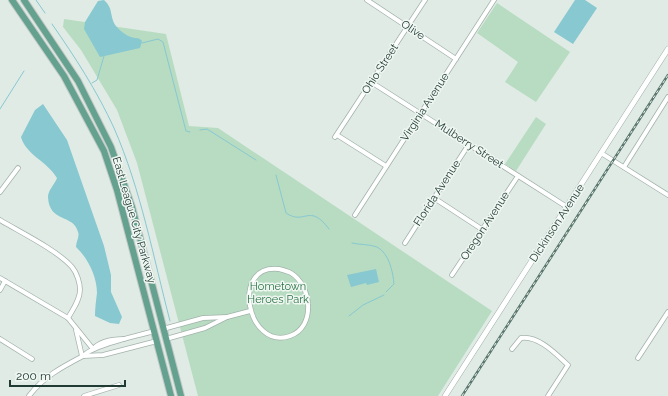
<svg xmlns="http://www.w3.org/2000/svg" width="668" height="396" font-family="Raleway,sans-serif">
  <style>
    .green { fill: #b8dcc1 }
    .water { fill: #87c8d1 }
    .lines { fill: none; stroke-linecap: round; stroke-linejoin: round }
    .stream { stroke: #87c8d1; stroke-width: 1 }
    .minor-casing { stroke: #a3b3ac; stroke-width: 5.5 }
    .tertiary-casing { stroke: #a3b3ac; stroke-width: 6 }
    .primary-casing { stroke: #c1c8c6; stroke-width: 8 }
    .minor { stroke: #fff; stroke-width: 4 }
    .tertiary { stroke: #fff; stroke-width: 5 }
    .primary { stroke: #64a18f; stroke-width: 6 }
    .rail-casing { stroke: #5a776e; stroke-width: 2.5 }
    .rail { stroke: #f0f7f3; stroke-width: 1; stroke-dasharray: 3; stroke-linecap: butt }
    .labels { text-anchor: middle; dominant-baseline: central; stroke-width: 3; stroke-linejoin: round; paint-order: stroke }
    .street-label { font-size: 11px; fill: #203b33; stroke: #f0f7f3 }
    .park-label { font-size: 11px; fill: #2a7244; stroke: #f0f7f3 }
  </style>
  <rect width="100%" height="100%" fill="#e0ebe5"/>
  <!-- green -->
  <g class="green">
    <polygon points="497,3 570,52 536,102 505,82 518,62 477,33"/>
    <polygon points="64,19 166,34 189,126 218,128 492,311 438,396 198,396 137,163 117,110 81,50 63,27"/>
    <polygon points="536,117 546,124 516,171 505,164"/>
  </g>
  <!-- water -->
  <g class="water">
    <path d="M104,0C114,9 109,16 116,26C118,29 126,36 131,37C136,39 139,37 142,41L140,48L100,57L84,29L85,22L98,1Z"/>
    <polygon points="575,0 585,0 597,8 573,44 554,32"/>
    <path d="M43,104L67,140L104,246L111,275V292L122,317L119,324L110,323L95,316C95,308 96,301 97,293C97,277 88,258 76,247C76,242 80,236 78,232C74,214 49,223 48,197C48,190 55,184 57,178C47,161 26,155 21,137L35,110Z"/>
    <polygon points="376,269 379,282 367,285 366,283 351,287 347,275"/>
  </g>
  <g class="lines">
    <!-- stream -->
    <g class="stream">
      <polyline points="36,0 45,13"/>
      <path d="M52,24C75,57 97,91 114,128C141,190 153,256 170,321"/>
      <polyline points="142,43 158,39 163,42 186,131 190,132"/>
      <polyline points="92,83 97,80 104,56"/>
      <polyline points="0,109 24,71"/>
      <polyline points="200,130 207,129 256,160"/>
      <path d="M276,175L286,213C305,226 309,202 329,229"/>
      <path d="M352,243C360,245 369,244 377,247C389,253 393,272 394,284L386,292"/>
      <polyline points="349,316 363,305 384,295"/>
    </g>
    <defs>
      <g id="minor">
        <polyline points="367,0 456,59"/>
        <polyline points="371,82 567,207"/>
        <polyline points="337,135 386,166"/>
        <polyline points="335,137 425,0"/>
        <polyline points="601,153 668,195"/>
        <polyline points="624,167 668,97"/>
        <polyline points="0,192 18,168"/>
        <polyline points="434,198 483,230"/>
        <polyline points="355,215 494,0"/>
        <path d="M0,220C20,232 57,250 72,267C77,273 80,283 80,290C80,300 73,309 68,318"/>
        <polyline points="405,243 469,144"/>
        <path d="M279,269C283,270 287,271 291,273C312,286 316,327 290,336C247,351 230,263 279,269Z"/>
        <polyline points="452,275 518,176"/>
        <path d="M0,278L68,318L93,349C100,341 113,339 124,339"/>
        <polyline points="0,290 5,281"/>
        <polyline points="163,329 203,318 227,317"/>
        <polyline points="76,330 82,356"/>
        <polyline points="0,339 32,359"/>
        <polyline points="166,339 205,328 227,317 250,311"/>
        <path d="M512,349L521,338C538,335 556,354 568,365L548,396"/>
        <polyline points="84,356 103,355 157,341"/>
        <polyline points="638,358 668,312"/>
        <path d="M29,396C43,377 62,367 83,356C85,355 87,352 90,351C110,341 133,337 154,331"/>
        <polyline points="84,396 119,385"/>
      </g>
      <polyline id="tertiary" points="445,396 668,49"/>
      <g id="primary">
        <polyline points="12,0 64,76 104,151 117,190 171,396"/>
        <polyline points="24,0 78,81 111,147 132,207 181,396"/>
      </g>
    </defs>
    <!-- minor casing -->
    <use href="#minor" class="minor-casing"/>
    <!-- tertiary casing -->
    <use href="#tertiary" class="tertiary-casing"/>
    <!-- primary casing -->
    <use href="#primary" class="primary-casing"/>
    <!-- minor -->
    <use href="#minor" class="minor"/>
    <!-- tertiary -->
    <use href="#tertiary" class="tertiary"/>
    <!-- primary -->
    <use href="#primary" class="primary"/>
    <defs>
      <polyline id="rail" points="462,396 668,75"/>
    </defs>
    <!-- rail casing -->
    <use href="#rail" class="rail-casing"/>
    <!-- rail -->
    <use href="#rail" class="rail"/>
  </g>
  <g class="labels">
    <!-- street labels -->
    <g class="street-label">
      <text transform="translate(413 30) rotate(34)">Olive</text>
      <text transform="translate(380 69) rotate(-57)">Ohio Street</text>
      <text transform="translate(425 107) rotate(-57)">Virginia Avenue</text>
      <text transform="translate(469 144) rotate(33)">Mulberry Street</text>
      <text transform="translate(437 193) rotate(-57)">Florida Avenue</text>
      <text transform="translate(134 220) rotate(74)">East League City Parkway</text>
      <text transform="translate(557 223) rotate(-57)">Dickinson Avenue</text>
      <text transform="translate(485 226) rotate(-57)">Oregon Avenue</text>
    </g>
    <!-- park labels -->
    <g class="park-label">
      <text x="278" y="286">Hometown<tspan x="278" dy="13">Heroes Park</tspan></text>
    </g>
  </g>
  <!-- scale -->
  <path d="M10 380v6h115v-6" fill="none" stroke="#203b33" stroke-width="2"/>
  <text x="16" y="380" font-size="12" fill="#203b33" stroke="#f0f7f3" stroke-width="3" paint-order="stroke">200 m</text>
</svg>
